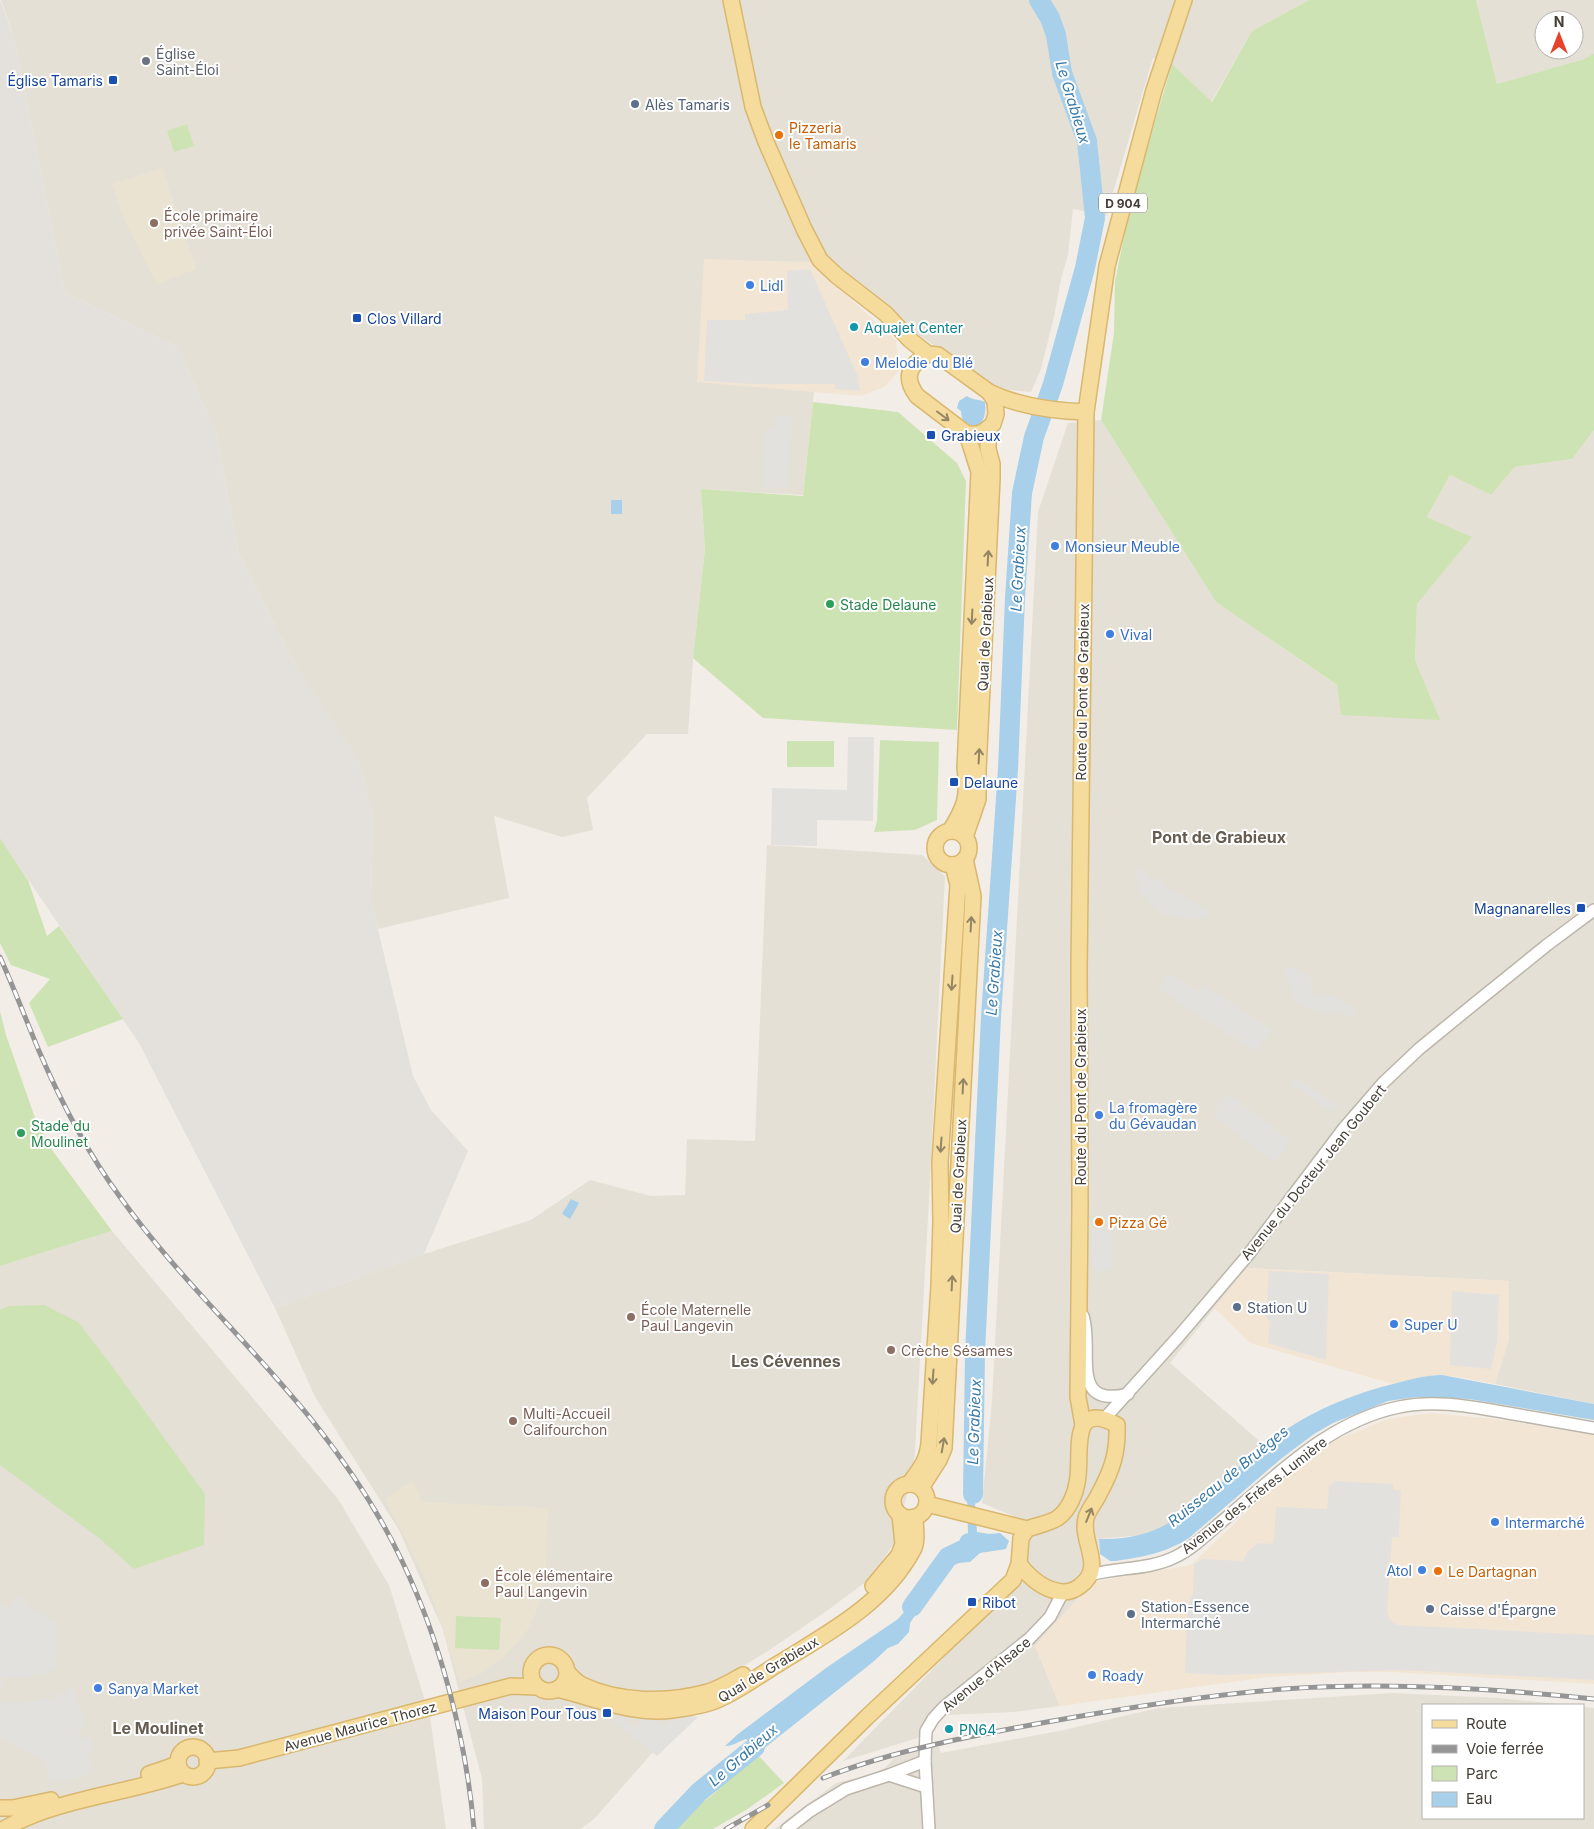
<svg xmlns="http://www.w3.org/2000/svg" width="1594" height="1829" font-family="Inter,sans-serif">
  <style>
    .residential { fill: #e5e0d5; fill-rule: evenodd }
    .commercial { fill: #f2e5d4 }
    .industrial { fill: #e4e0dc }
    .education { fill: #eae3d2 }
    .green { fill: #cee3b3 }
    .parking { fill: #e3e1de }
    .water { fill: #a8d0ea }
    .lines { fill: none; stroke-linecap: round; stroke-linejoin: round }
    .river { stroke: #a8d0ea; stroke-width: 20 }
    .minor-casing { stroke: #bcb6aa; stroke-width: 14 }
    .major-casing { stroke: #d9b76e; stroke-width: 18 }
    .minor { stroke: #fff; stroke-width: 11 }
    .major { stroke: #f5db9c; stroke-width: 15 }
    .rail-casing { stroke: #959595; stroke-width: 5 }
    .rail { stroke: #fff; stroke-width: 3; stroke-dasharray: 9; stroke-linecap: butt }
    .oneway { stroke: #948564 }
    .worship-dot { fill: #6b7280; stroke: #fff; stroke-width: 2 }
    .transit-dot { fill: #1a4fb4; stroke: #fff; stroke-width: 2 }
    .service-dot { fill: #5c6f8a; stroke: #fff; stroke-width: 2 }
    .food-dot { fill: #e8710a; stroke: #fff; stroke-width: 2 }
    .education-dot { fill: #8d6e63; stroke: #fff; stroke-width: 2 }
    .shop-dot { fill: #3f7fe0; stroke: #fff; stroke-width: 2 }
    .culture-dot { fill: #0f9aa8; stroke: #fff; stroke-width: 2 }
    .leisure-dot { fill: #2e9e5b; stroke: #fff; stroke-width: 2 }
    .labels { text-anchor: middle; dominant-baseline: central; stroke-width: 4; stroke-linejoin: round; paint-order: stroke }
    .shield { fill: #fff; stroke: #7c7972; stroke-width: 1 }
    .shield-label { font-size: 12px; font-weight: bold; fill: #443f36 }
    .worship-label { font-size: 14px; fill: #5b616d; stroke: #fff; text-anchor: start }
    .transit-label { font-size: 14px; fill: #164399; stroke: #fff; text-anchor: start }
    .service-label { font-size: 14px; fill: #4e5e75; stroke: #fff; text-anchor: start }
    .food-label { font-size: 14px; fill: #c56008; stroke: #fff; text-anchor: start }
    .education-label { font-size: 14px; fill: #785e54; stroke: #fff; text-anchor: start }
    .shop-label { font-size: 14px; fill: #366cbe; stroke: #fff; text-anchor: start }
    .culture-label { font-size: 14px; fill: #0d838f; stroke: #fff; text-anchor: start }
    .leisure-label { font-size: 14px; fill: #27864d; stroke: #fff; text-anchor: start }
    .street-label { font-size: 14px; fill: #443f36; stroke: #fff }
    .water-label { font-size: 15px; font-style: italic; fill: #397aa7; stroke: #fff }
    .quarter-label { font-size: 16px; font-weight: bold; fill: #665c4f; stroke: #fff }
  </style>
  <rect width="100%" height="100%" fill="#f2eee7"/>
  <!-- residential -->
  <g class="residential">
    <polygon points="1,0 1309,0 1252,31 1211,102 1172,64 1153,58 1106,216 1073,209 1068,255 1061,279 1054,317 1041,369 1031,392 998,389 811,262 814,392 803,495 701,489 705,549 693,658 688,734 647,734 587,798 593,830 562,837 494,816 509,898 378,929 371,900 373,816 359,760 295,664 239,554 216,433 178,347 65,293 14,37"/>
    <path d="M1476,0H1594V53L1584,59L1497,84ZM1544,20H1574V50H1544Z"/>
    <polygon points="1101,420 1216,602 1338,686 1439,720 1415,660 1417,604 1471,537 1427,517 1450,475 1491,495 1515,467 1572,459 1594,430 1594,1404 1495,1384 1509,1339 1509,1281 1247,1268 1170,1363 1264,1445 1232,1472 1203,1500 1168,1525 1143,1535 1099,1539 1093,1582 1035,1646 1060,1706 1014,1712 946,1715 921,1737 843,1761 1010,1590 1023,1520 982,1503 992,1401 1038,512 1068,423"/>
    <polygon points="767,845 922,855 945,876 929,1200 914,1467 895,1542 871,1578 828,1610 768,1651 713,1684 595,1818 581,1829 484,1829 482,1779 443,1630 399,1530 315,1397 275,1308 424,1254 531,1220 590,1180 651,1196 685,1195 687,1139 755,1141"/>
    <polygon points="112,1231 338,1499 389,1585 430,1717 446,1829 0,1829 0,1266"/>
    <polygon points="1393,1693 1498,1698 1568,1705 1423,1705 1423,1818 1583,1818 1583,1707 1594,1708 1594,1829 775,1829 836,1783 873,1774 885,1768 894,1758 935,1747 939,1747 941,1753 1064,1730 1158,1708"/>
  </g>
  <!-- commercial -->
  <g class="commercial">
    <polygon points="704,259 811,262 896,341 900,369 886,386 861,396 697,382"/>
    <polygon points="1247,1268 1509,1281 1509,1339 1495,1384 1459,1377 1434,1375 1393,1384 1250,1343 1214,1308"/>
    <polygon points="1432,1413 1495,1419 1594,1435 1594,1684 1392,1672 1350,1672 1268,1677 1060,1706 1035,1646 1093,1582 1191,1565 1266,1493 1303,1461 1333,1441 1388,1419"/>
  </g>
  <!-- industrial -->
  <polygon class="industrial" points="0,0 14,37 65,293 178,347 216,433 239,554 295,664 359,760 373,816 371,900 413,1076 431,1110 468,1151 424,1254 275,1308 139,1043 0,838"/>
  <!-- education -->
  <g class="education">
    <polygon points="162,168 196,269 157,284 124,218 112,184"/>
    <polygon points="413,1480 422,1502 548,1508 546,1562 542,1593 535,1614 526,1632 504,1657 482,1673 460,1682 435,1606 423,1573 385,1499"/>
  </g>
  <!-- green -->
  <g class="green">
    <polygon points="1309,0 1476,0 1497,84 1584,59 1594,53 1594,430 1572,459 1515,467 1491,495 1450,475 1427,517 1472,537 1417,604 1415,660 1440,720 1341,715 1337,685 1216,602 1101,420 1114,333 1115,281 1131,203 1172,64 1212,102 1252,31"/>
    <polygon points="187,124 194,146 174,152 167,131"/>
    <polygon points="813,402 898,412 957,463 966,481 957,730 763,718 693,658 705,549 701,489 803,496"/>
    <polygon points="880,740 939,742 937,820 915,830 874,832 877,821"/>
    <rect x="787" y="741" width="47" height="26"/>
    <polygon points="0,838 28,880 47,936 59,926 123,1019 48,1047 29,1003 50,979 11,965 0,943"/>
    <polygon points="0,1011 6,1035 34,1115 52,1150 112,1231 0,1266"/>
    <polygon points="44,1305 78,1322 109,1362 205,1494 204,1545 134,1569 99,1538 0,1465 0,1310 9,1306"/>
    <polygon points="456,1616 501,1618 499,1650 455,1648"/>
    <polygon points="757,1754 784,1783 746,1810 713,1829 664,1829 710,1797"/>
  </g>
  <!-- parking -->
  <g class="parking">
    <polygon points="810,269 858,377 860,391 834,389 835,384 751,384 704,381 707,320 745,320 745,314 788,310 787,271"/>
    <polygon points="776,415 792,416 787,488 763,487 766,430 775,430"/>
    <polygon points="848,737 874,737 873,821 817,820 817,846 771,845 772,788 847,790"/>
    <polygon points="1144,869 1152,879 1161,879 1170,890 1180,893 1207,910 1210,917 1190,919 1172,916 1156,911 1139,889 1137,883 1137,870"/>
    <polygon points="1294,966 1310,977 1313,993 1319,997 1332,994 1354,1008 1353,1018 1340,1013 1320,1012 1308,1009 1296,1001 1283,970"/>
    <polygon points="1173,974 1199,992 1204,985 1272,1030 1256,1052 1160,990 1166,977"/>
    <polygon points="1296,1077 1336,1105 1331,1112 1291,1083"/>
    <polygon points="1228,1093 1290,1140 1275,1163 1213,1115"/>
    <polygon points="1098,1224 1106,1231 1113,1232 1112,1270 1104,1270 1096,1273 1092,1267 1092,1230"/>
    <polygon points="1269,1271 1329,1274 1326,1360 1268,1343 1270,1322 1266,1317"/>
    <polygon points="1452,1291 1499,1295 1497,1342 1491,1369 1450,1365"/>
    <polygon points="1335,1481 1393,1484 1393,1490 1401,1490 1399,1537 1392,1537 1387,1613 1392,1622 1398,1625 1594,1635 1594,1680 1402,1670 1221,1675 1185,1673 1187,1617 1190,1600 1193,1594 1194,1564 1202,1559 1243,1561 1247,1552 1258,1543 1272,1544 1274,1540 1276,1507 1327,1509 1329,1486"/>
    <polygon points="18,1595 34,1612 43,1613 57,1626 55,1660 57,1669 50,1669 50,1674 33,1674 33,1678 2,1678 2,1689 0,1689 0,1604 2,1603 8,1609"/>
    <polygon points="73,1687 86,1726 78,1729 81,1739 90,1736 95,1751 87,1754 92,1769 86,1776 50,1782 46,1761 0,1737 0,1703 38,1702 38,1699 54,1699 54,1695 66,1694 66,1690"/>
    <polygon points="679,1714 698,1717 657,1756 615,1722 621,1716 635,1727 645,1715 664,1727"/>
  </g>
  <!-- water -->
  <g class="water">
    <path d="M967,396C972,400 978,399 985,402C989,433 961,433 961,411L957,408L959,401Z"/>
    <rect x="611" y="500" width="11" height="14"/>
    <polygon points="571,1199 579,1203 570,1219 562,1214"/>
    <path d="M1442,1375L1594,1404V1420L1469,1399L1416,1397L1388,1401L1333,1423L1314,1434L1282,1458L1189,1538C1166,1553 1143,1557 1115,1561H1110L1100,1554L1099,1539C1176,1542 1207,1490 1262,1447C1302,1415 1347,1395 1397,1383C1412,1379 1427,1375 1442,1375Z"/>
    <polygon points="973,1465 978,1465 980,1468 975,1502 977,1532 989,1534 1000,1533 1009,1541 1006,1549 980,1553 970,1562 958,1563 955,1558 949,1557 955,1549 961,1548 967,1543 968,1534 967,1494"/>
    <path d="M928,1585L918,1611L910,1623L909,1632L898,1644L888,1648L873,1662L757,1754L735,1764L748,1748L749,1741L746,1739C739,1741 734,1746 725,1746L738,1734L826,1668L898,1619Z"/>
  </g>
  <g class="lines">
    <!-- river -->
    <g class="river">
      <polyline points="973,1494 975,1353 991,1017 1008,769 1015,598 1022,493 1034,437 1053,384 1085,268 1095,218 1087,141 1062,73 1056,35 1050,18 1039,0"/>
      <polyline points="912,1607 948,1557 969,1547 969,1543"/>
      <polyline points="664,1829 699,1792 755,1747"/>
    </g>
    <defs>
      <g id="minor">
        <path d="M1083,1316C1094,1350 1068,1409 1128,1394"/>
        <polyline points="1105,1418 1179,1336 1248,1255 1344,1128 1383,1083 1419,1049 1474,1004 1547,945 1594,910"/>
        <path d="M1090,1575C1118,1567 1149,1570 1175,1557C1194,1548 1210,1531 1226,1518C1278,1474 1330,1421 1399,1407C1435,1399 1473,1407 1508,1413C1537,1418 1565,1423 1594,1428"/>
        <polyline points="889,1775 926,1787"/>
        <polyline points="787,1829 810,1811 846,1789 889,1775 925,1761"/>
        <polyline points="929,1829 925,1761 926,1731 933,1719 944,1707 1030,1638 1050,1617 1063,1592"/>
      </g>
      <g id="major">
        <path d="M731,0L753,107L766,142L804,229L820,260L837,276L886,314L910,340L928,354L938,355L989,392L995,401L996,414L993,424L983,432L977,434H967L917,396C903,377 909,365 928,354"/>
        <path d="M989,392C1018,406 1054,411 1086,412"/>
        <path d="M950,831C965,807 969,796 965,768L979,472L967,434"/>
        <circle cx="952" cy="848" r="17"/>
        <polyline points="965,837 978,799 978,771 992,478 992,464 988,449 988,429"/>
        <polyline points="1083,1425 1078,1397 1080,1205 1079,969 1086,412 1107,266 1154,90 1184,0"/>
        <path d="M909,1484C920,1469 927,1462 929,1443L939,1286L941,1222L940,1162L958,885L953,865"/>
        <circle cx="910" cy="1501" r="17"/>
        <polyline points="921,1488 939,1460 944,1448 973,896 965,859"/>
        <polyline points="927,1504 1027,1529"/>
        <polyline points="873,1586 899,1555 903,1544 900,1515"/>
        <circle cx="549" cy="1673" r="18"/>
        <path d="M568,1673C572,1677 576,1682 582,1685C620,1703 669,1703 708,1692C721,1688 732,1681 743,1675"/>
        <path d="M557,1689C595,1698 633,1715 672,1710C687,1708 703,1706 717,1700C739,1691 758,1676 778,1664C828,1633 884,1604 913,1550C918,1542 915,1527 915,1517"/>
        <circle cx="193" cy="1762" r="15"/>
        <polyline points="207,1761 239,1758 511,1686 537,1687"/>
        <polyline points="149,1774 178,1764"/>
        <polyline points="0,1808 13,1808 51,1800"/>
        <path d="M4,1829C55,1799 126,1794 183,1774"/>
        <path d="M753,1829L867,1717L1013,1580L1019,1564L1021,1538L1027,1529C1035,1526 1054,1522 1059,1517C1069,1509 1075,1495 1077,1483C1083,1457 1067,1398 1117,1425C1118,1453 1112,1470 1099,1494C1096,1501 1088,1510 1086,1518C1080,1542 1106,1567 1080,1586C1075,1590 1070,1592 1063,1592C1044,1591 1030,1578 1019,1564"/>
      </g>
    </defs>
    <!-- minor casing -->
    <use href="#minor" class="minor-casing"/>
    <!-- major casing -->
    <use href="#major" class="major-casing"/>
    <!-- minor -->
    <use href="#minor" class="minor"/>
    <!-- major -->
    <use href="#major" class="major"/>
    <defs>
      <g id="rail">
        <path d="M0,957C14,988 26,1020 39,1051C61,1102 87,1152 120,1197C178,1278 253,1346 315,1424C348,1466 379,1512 402,1561C441,1642 466,1739 474,1829"/>
        <path d="M823,1778C895,1750 971,1736 1047,1722C1125,1708 1205,1695 1284,1689C1387,1682 1491,1688 1594,1699"/>
        <polyline points="726,1829 768,1805"/>
      </g>
    </defs>
    <!-- rail casing -->
    <use href="#rail" class="rail-casing"/>
    <!-- rail -->
    <use href="#rail" class="rail"/>
  </g>
  <!-- one-way arrows -->
  <defs><path id="oneway-shaft" d="M-6 0H5M1.5-3L5.5 0L1.5 3" fill="none" stroke-width="1.6" stroke-linecap="round" stroke-linejoin="round" transform="scale(1.25)"/></defs>
  <g class="oneway">
    <use href="#oneway-shaft" transform="translate(943 416) rotate(37)"/>
    <use href="#oneway-shaft" transform="translate(988 558) rotate(-87)"/>
    <use href="#oneway-shaft" transform="translate(972 617) rotate(93)"/>
    <use href="#oneway-shaft" transform="translate(979 756) rotate(-87)"/>
    <use href="#oneway-shaft" transform="translate(971 924) rotate(-87)"/>
    <use href="#oneway-shaft" transform="translate(952 983) rotate(94)"/>
    <use href="#oneway-shaft" transform="translate(963 1086) rotate(-87)"/>
    <use href="#oneway-shaft" transform="translate(941 1145) rotate(94)"/>
    <use href="#oneway-shaft" transform="translate(952 1283) rotate(-87)"/>
    <use href="#oneway-shaft" transform="translate(933 1377) rotate(94)"/>
    <use href="#oneway-shaft" transform="translate(943 1445) rotate(-80)"/>
    <use href="#oneway-shaft" transform="translate(1089 1515) rotate(-68)"/>
  </g>
  <!-- markers -->
  <circle class="worship-dot" cx="146" cy="61" r="5"/>
  <g class="transit-dot">
    <rect x="108" y="75" width="10" height="10" rx="2.5"/>
    <rect x="352" y="313" width="10" height="10" rx="2.5"/>
    <rect x="926" y="430" width="10" height="10" rx="2.5"/>
    <rect x="949" y="777" width="10" height="10" rx="2.5"/>
    <rect x="1576" y="903" width="10" height="10" rx="2.5"/>
    <rect x="967" y="1597" width="10" height="10" rx="2.5"/>
    <rect x="602" y="1708" width="10" height="10" rx="2.5"/>
  </g>
  <g class="service-dot">
    <circle cx="635" cy="104" r="5"/>
    <circle cx="1237" cy="1307" r="5"/>
    <circle cx="1430" cy="1609" r="5"/>
    <circle cx="1131" cy="1614" r="5"/>
  </g>
  <g class="food-dot">
    <circle cx="779" cy="135" r="5"/>
    <circle cx="1099" cy="1222" r="5"/>
    <circle cx="1438" cy="1571" r="5"/>
  </g>
  <g class="education-dot">
    <circle cx="154" cy="223" r="5"/>
    <circle cx="631" cy="1317" r="5"/>
    <circle cx="891" cy="1350" r="5"/>
    <circle cx="513" cy="1421" r="5"/>
    <circle cx="485" cy="1583" r="5"/>
  </g>
  <g class="shop-dot">
    <circle cx="750" cy="285" r="5"/>
    <circle cx="865" cy="362" r="5"/>
    <circle cx="1055" cy="546" r="5"/>
    <circle cx="1110" cy="634" r="5"/>
    <circle cx="1099" cy="1115" r="5"/>
    <circle cx="1394" cy="1324" r="5"/>
    <circle cx="1495" cy="1522" r="5"/>
    <circle cx="1422" cy="1570" r="5"/>
    <circle cx="1092" cy="1675" r="5"/>
    <circle cx="98" cy="1688" r="5"/>
  </g>
  <g class="culture-dot">
    <circle cx="854" cy="327" r="5"/>
    <circle cx="949" cy="1729" r="5"/>
  </g>
  <g class="leisure-dot">
    <circle cx="830" cy="604" r="5"/>
    <circle cx="21" cy="1133" r="5"/>
  </g>
  <g class="labels">
    <!-- shield labels -->
    <rect class="shield" x="1099" y="193.5" width="48" height="19" rx="4"/>
    <g class="shield-label">
      <text x="1123" y="203">D 904</text>
    </g>
    <!-- worship labels -->
    <g class="worship-label">
      <text x="156" y="53">Église<tspan x="156" dy="16">Saint-Éloi</tspan></text>
    </g>
    <!-- transit labels -->
    <g class="transit-label">
      <text x="103" y="80" text-anchor="end">Église Tamaris</text>
      <text x="367" y="318">Clos Villard</text>
      <text x="941" y="435">Grabieux</text>
      <text x="964" y="782">Delaune</text>
      <text x="1571" y="908" text-anchor="end">Magnanarelles</text>
      <text x="982" y="1602">Ribot</text>
      <text x="597" y="1713" text-anchor="end">Maison Pour Tous</text>
    </g>
    <!-- service labels -->
    <g class="service-label">
      <text x="645" y="104">Alès Tamaris</text>
      <text x="1247" y="1307">Station U</text>
      <text x="1141" y="1606">Station-Essence<tspan x="1141" dy="16">Intermarché</tspan></text>
      <text x="1440" y="1609">Caisse d'Épargne</text>
    </g>
    <!-- food labels -->
    <g class="food-label">
      <text x="789" y="127">Pizzeria<tspan x="789" dy="16">le Tamaris</tspan></text>
      <text x="1109" y="1222">Pizza Gé</text>
      <text x="1448" y="1571">Le Dartagnan</text>
    </g>
    <!-- education labels -->
    <g class="education-label">
      <text x="164" y="215">École primaire<tspan x="164" dy="16">privée Saint-Éloi</tspan></text>
      <text x="641" y="1309">École Maternelle<tspan x="641" dy="16">Paul Langevin</tspan></text>
      <text x="901" y="1350">Crèche Sésames</text>
      <text x="523" y="1413">Multi-Accueil<tspan x="523" dy="16">Califourchon</tspan></text>
      <text x="495" y="1575">École élémentaire<tspan x="495" dy="16">Paul Langevin</tspan></text>
    </g>
    <!-- shop labels -->
    <g class="shop-label">
      <text x="760" y="285">Lidl</text>
      <text x="875" y="362">Melodie du Blé</text>
      <text x="1065" y="546">Monsieur Meuble</text>
      <text x="1120" y="634">Vival</text>
      <text x="1109" y="1107">La fromagère<tspan x="1109" dy="16">du Gévaudan</tspan></text>
      <text x="1404" y="1324">Super U</text>
      <text x="1505" y="1522">Intermarché</text>
      <text x="1412" y="1570" text-anchor="end">Atol</text>
      <text x="1102" y="1675">Roady</text>
      <text x="108" y="1688">Sanya Market</text>
    </g>
    <!-- culture labels -->
    <g class="culture-label">
      <text x="864" y="327">Aquajet Center</text>
      <text x="959" y="1729">PN64</text>
    </g>
    <!-- leisure labels -->
    <g class="leisure-label">
      <text x="840" y="604">Stade Delaune</text>
      <text x="31" y="1125">Stade du<tspan x="31" dy="16">Moulinet</tspan></text>
    </g>
    <!-- street labels -->
    <g class="street-label">
      <text transform="translate(985 634) rotate(-87)">Quai de Grabieux</text>
      <text transform="translate(1082 692) rotate(-89)">Route du Pont de Grabieux</text>
      <text transform="translate(1080 1097) rotate(-90)">Route du Pont de Grabieux</text>
      <text transform="translate(1313 1172) rotate(-51)">Avenue du Docteur Jean Goubert</text>
      <text transform="translate(958 1176) rotate(-87)">Quai de Grabieux</text>
      <text transform="translate(1254 1495) rotate(-38)">Avenue des Frères Lumière</text>
      <text transform="translate(768 1669) rotate(-31)">Quai de Grabieux</text>
      <text transform="translate(986 1674) rotate(-39)">Avenue d'Alsace</text>
      <text transform="translate(360 1726) rotate(-15)">Avenue Maurice Thorez</text>
    </g>
    <!-- water labels -->
    <g class="water-label">
      <text transform="translate(1073 102) rotate(73)">Le Grabieux</text>
      <text transform="translate(1018 569) rotate(-87)">Le Grabieux</text>
      <text transform="translate(994 973) rotate(-86)">Le Grabieux</text>
      <text transform="translate(974 1422) rotate(-88)">Le Grabieux</text>
      <text transform="translate(1228 1476) rotate(-39)">Ruisseau de Bruèges</text>
      <text transform="translate(743 1755) rotate(-41)">Le Grabieux</text>
    </g>
    <!-- quarter labels -->
    <g class="quarter-label">
      <text x="1219" y="837">Pont de Grabieux</text>
      <text x="786" y="1361">Les Cévennes</text>
      <text x="158" y="1728">Le Moulinet</text>
    </g>
  </g>
  <!-- legend -->
  <rect x="1422" y="1704" width="162" height="115" fill="#ffffff" stroke="#b4b2af"/>
  <rect x="1432" y="1720" width="25" height="8" fill="#f5db9c" stroke="#b4b2af"/>
  <text x="1466" y="1729" font-size="15" fill="#443f36">Route</text>
  <rect x="1432" y="1745" width="25" height="8" fill="#959595" stroke="#b4b2af"/>
  <text x="1466" y="1754" font-size="15" fill="#443f36">Voie ferrée</text>
  <rect x="1432" y="1766" width="25" height="15" fill="#cee3b3" stroke="#b4b2af"/>
  <text x="1466" y="1779" font-size="15" fill="#443f36">Parc</text>
  <rect x="1432" y="1792" width="25" height="15" fill="#a8d0ea" stroke="#b4b2af"/>
  <text x="1466" y="1804" font-size="15" fill="#443f36">Eau</text>
  <!-- north arrow -->
  <g transform="translate(1559 35)"><circle r="24" fill="#ffffff" stroke="#b4b2af"/>
  <path d="M0-4L9 19L0 12L-9 19Z" fill="#e74229"/>
  <text y="-8" font-size="14" font-weight="bold" text-anchor="middle" fill="#443f36">N</text>
  </g>
</svg>
